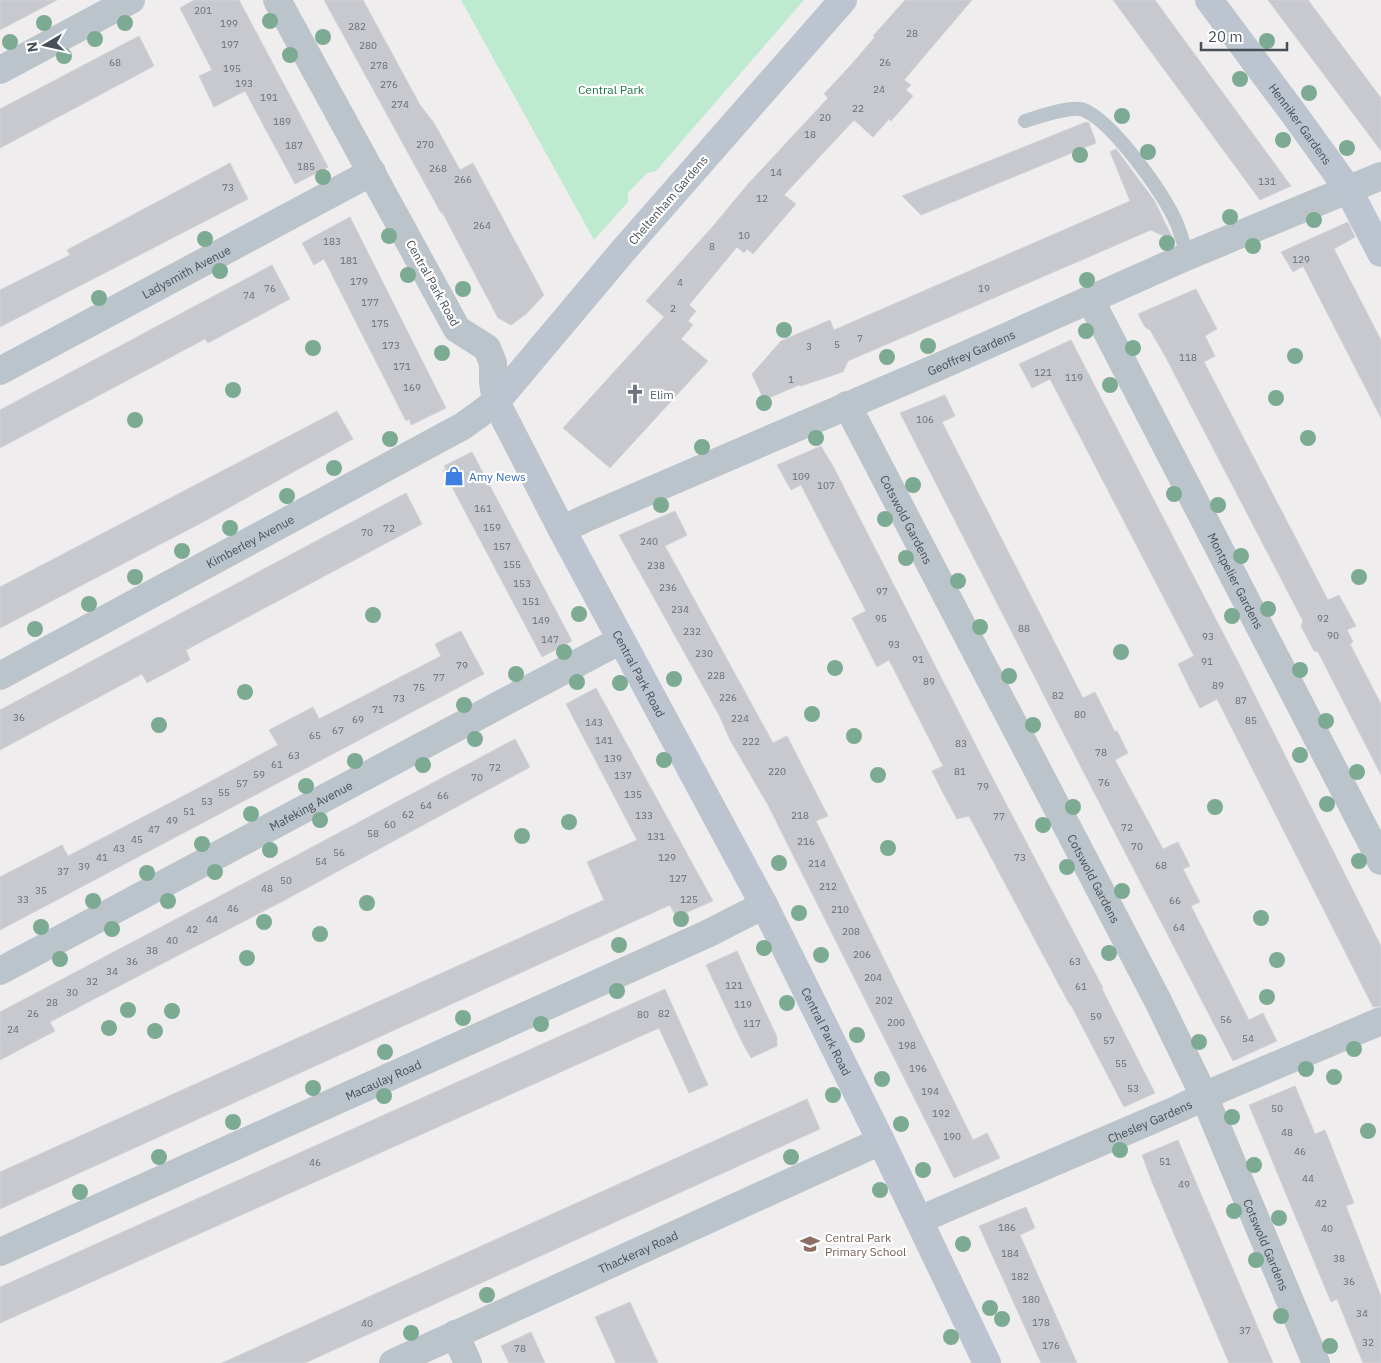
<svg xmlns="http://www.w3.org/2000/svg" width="1381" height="1363" font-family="'IBM Plex Sans',sans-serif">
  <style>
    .green { fill: #beead0 }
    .building { fill: #c7c9cf; stroke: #d1d3d8 }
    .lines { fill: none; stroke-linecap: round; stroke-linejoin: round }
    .lane { stroke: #bcc4cb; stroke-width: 14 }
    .street { stroke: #bcc4cb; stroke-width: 28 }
    .secondary { stroke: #bcc5cf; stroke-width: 28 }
    .tree { fill: #7caa93 }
    .labels { text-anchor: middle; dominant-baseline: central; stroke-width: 4.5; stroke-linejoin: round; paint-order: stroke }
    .number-label { font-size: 10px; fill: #676e76 }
    .park-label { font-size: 12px; fill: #1e7349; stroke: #fff }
    .street-label { font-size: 12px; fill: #475059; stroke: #fff }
    .worship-label { font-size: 12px; fill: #5b616d; stroke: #fff; text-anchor: start }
    .shop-label { font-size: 12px; fill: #366cbe; stroke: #fff; text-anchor: start }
    .education-label { font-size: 12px; fill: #785e54; stroke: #fff; text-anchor: start }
  </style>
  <rect width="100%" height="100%" fill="#efeded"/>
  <!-- green -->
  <polygon class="green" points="461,0 804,0 656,171 647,173 628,193 628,202 594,240"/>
  <!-- building -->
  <g class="building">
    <polygon points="0,0 57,0 0,30"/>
    <polygon points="194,0 239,0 328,167 295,184 245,91 214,107 199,76 212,70 180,8"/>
    <polygon points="324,0 363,0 420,105 434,123 460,170 473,163 544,295 526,314 511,325 498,318 442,212 441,213"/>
    <polygon points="905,0 972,0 904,80 911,85 906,90 913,96 891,121 889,119 873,137 854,120 784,195 796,204 753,254 747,249 744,253 737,247 689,305 696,311 688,321 693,325 681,339 708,361 610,468 563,428 664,317 646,301 714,225 748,184 828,98 824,94 850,66 875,37 873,36"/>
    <polygon points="1113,0 1155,0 1291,186 1260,200"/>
    <polygon points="1268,0 1308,0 1381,98 1381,151"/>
    <polygon points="139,36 154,66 0,148 0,109"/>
    <polygon points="1086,122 1089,123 1096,143 921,215 902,196"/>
    <polygon points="1116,149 1154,200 1174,241 1151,230 848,361 843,372 801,386 799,385 764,400 752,374 781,341 830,320 834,330 1130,201 1110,152"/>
    <polygon points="230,163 248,199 0,327 0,290 70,255 67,250"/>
    <polygon points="350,217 446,408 411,425 409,419 406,421 324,259 314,265 302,243"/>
    <polygon points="1348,222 1355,237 1334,249 1381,340 1381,418 1303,266 1293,272 1281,252"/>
    <polygon points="272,265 290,299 208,343 205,339 0,448 0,410"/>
    <polygon points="1196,289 1217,329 1205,336 1215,356 1204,362 1328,600 1339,595 1356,626 1347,630 1353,642 1350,644 1381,704 1381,775 1318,652 1314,651 1301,626 1303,621 1165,356 1150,330 1145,327 1138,314"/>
    <polygon points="1071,340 1236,658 1381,946 1381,1006 1373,1007 1217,699 1200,708 1189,687 1178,664 1194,656 1050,379 1032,388 1019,364"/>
    <polygon points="945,395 955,416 942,422 1083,698 1095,692 1115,732 1117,731 1128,753 1115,760 1163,849 1178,842 1190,866 1183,869 1200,902 1191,906 1249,1020 1263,1013 1277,1041 1233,1061 1053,713 900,413"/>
    <polygon points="337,411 353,439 203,522 0,628 0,587"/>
    <polygon points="821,446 834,468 991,775 1103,988 1102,989 1155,1093 1124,1107 1071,1005 1070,1005 1058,983 969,816 957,819 943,793 932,771 943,766 889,660 877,667 852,618 866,611 801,485 791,490 777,465"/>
    <polygon points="472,452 572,641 542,657 443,470 446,469 444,466"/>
    <polygon points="406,493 422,524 186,650 190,660 147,683 142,674 0,750 0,710"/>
    <polygon points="675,511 687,535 665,546 773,743 787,736 828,816 816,821 973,1140 987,1133 1000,1158 954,1178 768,805 730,740 719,715 619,535"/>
    <polygon points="461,631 484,674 0,930 0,877 62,845 68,856 191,792 278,745 269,730 313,707 319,719 441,656 435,644"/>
    <polygon points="596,688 713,901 676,917 670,905 0,1209 0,1172 604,900 587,862 637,840 566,704"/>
    <polygon points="515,739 530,767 285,900 50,1022 55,1031 0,1060 0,1012 269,870"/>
    <polygon points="737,951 777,1037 777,1046 751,1058 743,1044 706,965"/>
    <polygon points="665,989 708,1085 689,1093 659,1028 0,1323 0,1287"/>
    <polygon points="1295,1086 1315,1134 1325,1130 1354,1203 1346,1206 1381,1296 1381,1363 1363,1363 1337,1299 1331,1302 1249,1105"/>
    <polygon points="807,1099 820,1129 305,1363 222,1363"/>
    <polygon points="1178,1140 1189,1166 1273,1363 1229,1363 1152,1182 1142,1155"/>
    <polygon points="1026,1207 1035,1228 1020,1235 1077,1363 1041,1363 979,1226"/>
    <polygon points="630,1302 658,1363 616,1363 595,1317"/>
    <polygon points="531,1332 545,1363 509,1363 501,1346"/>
  </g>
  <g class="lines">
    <!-- lane -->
    <path class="lane" d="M1025,121C1038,117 1072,105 1084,110C1114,123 1164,194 1177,224C1181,234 1184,246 1188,256"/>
    <!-- street -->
    <g class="street">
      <polyline points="0,70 131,0"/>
      <path id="s1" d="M1091,301L1381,861"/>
      <path id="s2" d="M0,371L372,172"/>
      <path id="s3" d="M847,405L1158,1001L1204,1096L1316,1363"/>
      <path id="s4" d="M562,530L584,519L938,367L1188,256L1381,176"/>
      <path id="s5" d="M0,676L463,426L496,402L493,382V363L487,348L457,329L277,0"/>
      <path id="s6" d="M0,971L621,640"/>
      <path id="s7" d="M919,1220L1178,1109L1220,1089L1381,1021"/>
      <path id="s8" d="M0,1252L707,934L764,905"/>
      <polyline points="455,1334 468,1363"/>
      <path id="s9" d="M393,1363L881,1141"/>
    </g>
    <!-- secondary -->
    <g class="secondary">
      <path id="s10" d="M843,0L622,252L496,402L562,530L764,905L881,1141L987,1363"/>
      <path id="s11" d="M1209,0L1294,114L1348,189L1381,253"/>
    </g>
  </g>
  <!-- trees -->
  <g class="tree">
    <circle cx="270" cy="21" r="8"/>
    <circle cx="44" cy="23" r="8"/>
    <circle cx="125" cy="23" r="8"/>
    <circle cx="323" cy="37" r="8"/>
    <circle cx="95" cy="39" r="8"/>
    <circle cx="1267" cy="41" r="8"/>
    <circle cx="10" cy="42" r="8"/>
    <circle cx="290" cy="55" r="8"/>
    <circle cx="64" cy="56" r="8"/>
    <circle cx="1240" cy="79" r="8"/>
    <circle cx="1309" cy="93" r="8"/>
    <circle cx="1122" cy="116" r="8"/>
    <circle cx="1283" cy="140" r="8"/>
    <circle cx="1347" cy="148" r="8"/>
    <circle cx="1148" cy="152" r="8"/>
    <circle cx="1080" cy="155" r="8"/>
    <circle cx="323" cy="177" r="8"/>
    <circle cx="1230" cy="217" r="8"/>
    <circle cx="1314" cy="220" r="8"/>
    <circle cx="389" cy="236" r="8"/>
    <circle cx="205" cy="239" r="8"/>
    <circle cx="1167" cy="243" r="8"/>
    <circle cx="1253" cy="246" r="8"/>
    <circle cx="220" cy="271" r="8"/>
    <circle cx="408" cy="275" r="8"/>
    <circle cx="1087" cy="280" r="8"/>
    <circle cx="463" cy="289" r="8"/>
    <circle cx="99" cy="298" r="8"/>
    <circle cx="784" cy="330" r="8"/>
    <circle cx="1086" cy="331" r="8"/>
    <circle cx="928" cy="346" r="8"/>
    <circle cx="313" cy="348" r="8"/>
    <circle cx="1133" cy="348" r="8"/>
    <circle cx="442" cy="353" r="8"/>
    <circle cx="1295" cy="356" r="8"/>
    <circle cx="887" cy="357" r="8"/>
    <circle cx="1110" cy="385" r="8"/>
    <circle cx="233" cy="390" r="8"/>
    <circle cx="1276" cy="398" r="8"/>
    <circle cx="764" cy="403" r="8"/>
    <circle cx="135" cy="420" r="8"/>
    <circle cx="816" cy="438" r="8"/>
    <circle cx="1308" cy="438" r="8"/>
    <circle cx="390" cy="439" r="8"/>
    <circle cx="702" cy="447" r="8"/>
    <circle cx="334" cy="468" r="8"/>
    <circle cx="913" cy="485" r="8"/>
    <circle cx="1174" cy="494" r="8"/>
    <circle cx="287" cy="496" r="8"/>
    <circle cx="661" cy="505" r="8"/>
    <circle cx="1218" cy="505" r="8"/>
    <circle cx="885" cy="519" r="8"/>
    <circle cx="230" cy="528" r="8"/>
    <circle cx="182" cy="551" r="8"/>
    <circle cx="1241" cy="556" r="8"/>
    <circle cx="906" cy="558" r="8"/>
    <circle cx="135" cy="577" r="8"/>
    <circle cx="1359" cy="577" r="8"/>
    <circle cx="958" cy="581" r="8"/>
    <circle cx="89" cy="604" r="8"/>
    <circle cx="1268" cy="609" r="8"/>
    <circle cx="579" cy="614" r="8"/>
    <circle cx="373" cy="615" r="8"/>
    <circle cx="1232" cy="616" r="8"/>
    <circle cx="980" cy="627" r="8"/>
    <circle cx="35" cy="629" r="8"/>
    <circle cx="564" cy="652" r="8"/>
    <circle cx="1121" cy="652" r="8"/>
    <circle cx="835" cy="668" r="8"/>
    <circle cx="1300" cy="670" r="8"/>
    <circle cx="516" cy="674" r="8"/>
    <circle cx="1009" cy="676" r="8"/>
    <circle cx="674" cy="679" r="8"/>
    <circle cx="577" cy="682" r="8"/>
    <circle cx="620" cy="683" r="8"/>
    <circle cx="245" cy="692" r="8"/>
    <circle cx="464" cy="705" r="8"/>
    <circle cx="812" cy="714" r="8"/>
    <circle cx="1326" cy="721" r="8"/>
    <circle cx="159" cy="725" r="8"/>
    <circle cx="1033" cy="725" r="8"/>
    <circle cx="854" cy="736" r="8"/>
    <circle cx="475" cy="739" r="8"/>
    <circle cx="1300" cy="755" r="8"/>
    <circle cx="664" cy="760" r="8"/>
    <circle cx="355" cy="761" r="8"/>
    <circle cx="423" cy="765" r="8"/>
    <circle cx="1357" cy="772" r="8"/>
    <circle cx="878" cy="775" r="8"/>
    <circle cx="306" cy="786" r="8"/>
    <circle cx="1327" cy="804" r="8"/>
    <circle cx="1073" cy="807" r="8"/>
    <circle cx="1215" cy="807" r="8"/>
    <circle cx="251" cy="814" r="8"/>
    <circle cx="320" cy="820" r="8"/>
    <circle cx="569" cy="822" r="8"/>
    <circle cx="1043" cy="825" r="8"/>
    <circle cx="522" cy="836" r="8"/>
    <circle cx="202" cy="844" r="8"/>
    <circle cx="888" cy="848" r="8"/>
    <circle cx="270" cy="850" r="8"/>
    <circle cx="1359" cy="861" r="8"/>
    <circle cx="779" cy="863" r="8"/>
    <circle cx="1067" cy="867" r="8"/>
    <circle cx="215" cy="872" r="8"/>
    <circle cx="147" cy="873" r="8"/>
    <circle cx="1122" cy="891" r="8"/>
    <circle cx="93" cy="901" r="8"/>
    <circle cx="168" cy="901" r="8"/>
    <circle cx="367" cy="903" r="8"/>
    <circle cx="799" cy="913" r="8"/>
    <circle cx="1261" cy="918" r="8"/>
    <circle cx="681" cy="919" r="8"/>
    <circle cx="264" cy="922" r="8"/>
    <circle cx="41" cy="927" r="8"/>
    <circle cx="112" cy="929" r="8"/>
    <circle cx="320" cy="934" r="8"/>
    <circle cx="619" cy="945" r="8"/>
    <circle cx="764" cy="948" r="8"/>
    <circle cx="1109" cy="953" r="8"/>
    <circle cx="821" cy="955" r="8"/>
    <circle cx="247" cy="958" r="8"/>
    <circle cx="60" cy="959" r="8"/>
    <circle cx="1277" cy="960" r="8"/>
    <circle cx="617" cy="991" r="8"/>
    <circle cx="1267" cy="997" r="8"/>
    <circle cx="787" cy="1003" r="8"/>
    <circle cx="128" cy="1010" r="8"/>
    <circle cx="172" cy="1011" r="8"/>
    <circle cx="463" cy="1018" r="8"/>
    <circle cx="541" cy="1024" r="8"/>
    <circle cx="109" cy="1028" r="8"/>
    <circle cx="155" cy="1031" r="8"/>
    <circle cx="857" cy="1035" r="8"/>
    <circle cx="1199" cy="1042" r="8"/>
    <circle cx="1354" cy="1049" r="8"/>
    <circle cx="385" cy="1052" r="8"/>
    <circle cx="1306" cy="1069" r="8"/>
    <circle cx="1334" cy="1077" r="8"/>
    <circle cx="882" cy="1079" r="8"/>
    <circle cx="313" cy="1088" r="8"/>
    <circle cx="833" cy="1095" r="8"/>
    <circle cx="384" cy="1096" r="8"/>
    <circle cx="1232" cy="1117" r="8"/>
    <circle cx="233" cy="1122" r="8"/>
    <circle cx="901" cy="1124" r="8"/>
    <circle cx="1368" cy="1131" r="8"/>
    <circle cx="1120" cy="1150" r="8"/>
    <circle cx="159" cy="1157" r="8"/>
    <circle cx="791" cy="1157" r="8"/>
    <circle cx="1254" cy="1165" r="8"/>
    <circle cx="923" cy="1170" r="8"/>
    <circle cx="880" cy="1190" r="8"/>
    <circle cx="80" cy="1192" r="8"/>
    <circle cx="1234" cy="1211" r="8"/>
    <circle cx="1279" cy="1218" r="8"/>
    <circle cx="963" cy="1244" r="8"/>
    <circle cx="1256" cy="1260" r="8"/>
    <circle cx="487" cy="1295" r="8"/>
    <circle cx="990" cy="1308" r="8"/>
    <circle cx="1281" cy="1316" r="8"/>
    <circle cx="1002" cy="1319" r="8"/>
    <circle cx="411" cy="1333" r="8"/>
    <circle cx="951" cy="1337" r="8"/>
    <circle cx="1330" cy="1346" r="8"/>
  </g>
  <!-- icons -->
  <defs>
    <symbol id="church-bare" viewBox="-9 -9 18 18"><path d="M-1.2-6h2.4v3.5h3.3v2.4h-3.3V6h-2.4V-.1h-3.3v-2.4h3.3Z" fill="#6b7280" stroke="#fff" stroke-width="2.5" paint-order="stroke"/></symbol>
    <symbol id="shop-bare" viewBox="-9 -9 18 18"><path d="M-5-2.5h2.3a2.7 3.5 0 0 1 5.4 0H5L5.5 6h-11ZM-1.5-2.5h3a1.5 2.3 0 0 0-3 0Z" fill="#3f7fe0" stroke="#fff" stroke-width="2.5" paint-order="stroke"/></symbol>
    <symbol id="school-bare" viewBox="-9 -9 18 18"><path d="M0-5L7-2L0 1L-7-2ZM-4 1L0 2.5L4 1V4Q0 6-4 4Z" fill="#8d6e63" stroke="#fff" stroke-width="2.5" paint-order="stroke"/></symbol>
  </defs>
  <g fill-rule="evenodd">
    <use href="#church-bare" x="621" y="380" width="28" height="28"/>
    <use href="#shop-bare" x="440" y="462" width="28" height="28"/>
    <use href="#school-bare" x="796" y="1230" width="28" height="28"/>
  </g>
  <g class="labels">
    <!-- number labels -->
    <g class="number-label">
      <text x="203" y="10">201</text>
      <text x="229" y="23">199</text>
      <text x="357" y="26">282</text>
      <text x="912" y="33">28</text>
      <text x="230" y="44">197</text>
      <text x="368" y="45">280</text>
      <text x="115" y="62">68</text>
      <text x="885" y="62">26</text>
      <text x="379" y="65">278</text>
      <text x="232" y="68">195</text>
      <text x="244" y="83">193</text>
      <text x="389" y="84">276</text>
      <text x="879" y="89">24</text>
      <text x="269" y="97">191</text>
      <text x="400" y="104">274</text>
      <text x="858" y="108">22</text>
      <text x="825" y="117">20</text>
      <text x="282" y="121">189</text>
      <text x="810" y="134">18</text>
      <text x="425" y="144">270</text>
      <text x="294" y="145">187</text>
      <text x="306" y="166">185</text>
      <text x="438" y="168">268</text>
      <text x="776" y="172">14</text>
      <text x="463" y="179">266</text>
      <text x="1267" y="181">131</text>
      <text x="228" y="187">73</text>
      <text x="762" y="198">12</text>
      <text x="482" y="225">264</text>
      <text x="744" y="235">10</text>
      <text x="332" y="241">183</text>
      <text x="712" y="246">8</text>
      <text x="1301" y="259">129</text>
      <text x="349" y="260">181</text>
      <text x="359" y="281">179</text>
      <text x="680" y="282">4</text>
      <text x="270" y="288">76</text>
      <text x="984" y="288">19</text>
      <text x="249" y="295">74</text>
      <text x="370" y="302">177</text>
      <text x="673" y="308">2</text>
      <text x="380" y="323">175</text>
      <text x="860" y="338">7</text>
      <text x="837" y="344">5</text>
      <text x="391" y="345">173</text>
      <text x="809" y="346">3</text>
      <text x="1188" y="357">118</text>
      <text x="402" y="366">171</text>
      <text x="1043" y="372">121</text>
      <text x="1074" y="377">119</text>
      <text x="791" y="379">1</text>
      <text x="412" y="387">169</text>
      <text x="925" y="419">106</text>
      <text x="801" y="476">109</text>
      <text x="826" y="485">107</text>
      <text x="483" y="508">161</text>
      <text x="492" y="527">159</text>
      <text x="389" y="528">72</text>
      <text x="367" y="532">70</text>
      <text x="649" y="541">240</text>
      <text x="502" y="546">157</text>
      <text x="512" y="564">155</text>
      <text x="656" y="565">238</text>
      <text x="522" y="583">153</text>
      <text x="668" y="587">236</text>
      <text x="882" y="591">97</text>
      <text x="531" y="601">151</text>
      <text x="680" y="609">234</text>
      <text x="881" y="618">95</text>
      <text x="1323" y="618">92</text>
      <text x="541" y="620">149</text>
      <text x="1024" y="628">88</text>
      <text x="692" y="631">232</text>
      <text x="1333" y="635">90</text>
      <text x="1208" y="636">93</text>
      <text x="550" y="639">147</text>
      <text x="894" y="644">93</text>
      <text x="704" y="653">230</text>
      <text x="918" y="659">91</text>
      <text x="1207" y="661">91</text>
      <text x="462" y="665">79</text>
      <text x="716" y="675">228</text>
      <text x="439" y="677">77</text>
      <text x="929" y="681">89</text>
      <text x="1218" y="685">89</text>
      <text x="419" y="687">75</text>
      <text x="1058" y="695">82</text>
      <text x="728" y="697">226</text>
      <text x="399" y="698">73</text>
      <text x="1241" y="700">87</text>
      <text x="378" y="709">71</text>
      <text x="1080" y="714">80</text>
      <text x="19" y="717">36</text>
      <text x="740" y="718">224</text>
      <text x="358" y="719">69</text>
      <text x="1251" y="720">85</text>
      <text x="594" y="722">143</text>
      <text x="338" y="730">67</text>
      <text x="315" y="735">65</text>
      <text x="604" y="740">141</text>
      <text x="751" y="741">222</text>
      <text x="961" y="743">83</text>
      <text x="1101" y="752">78</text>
      <text x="294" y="755">63</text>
      <text x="613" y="758">139</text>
      <text x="277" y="764">61</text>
      <text x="495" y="767">72</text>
      <text x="777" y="771">220</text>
      <text x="960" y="771">81</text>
      <text x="259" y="774">59</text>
      <text x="623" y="775">137</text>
      <text x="477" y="777">70</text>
      <text x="1104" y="782">76</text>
      <text x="242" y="783">57</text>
      <text x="983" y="786">79</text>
      <text x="224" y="792">55</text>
      <text x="633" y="794">135</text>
      <text x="443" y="795">66</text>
      <text x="207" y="801">53</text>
      <text x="426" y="805">64</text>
      <text x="189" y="811">51</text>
      <text x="408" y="814">62</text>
      <text x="644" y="815">133</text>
      <text x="800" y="815">218</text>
      <text x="999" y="816">77</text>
      <text x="172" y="820">49</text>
      <text x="390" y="824">60</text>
      <text x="1127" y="827">72</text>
      <text x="154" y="829">47</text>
      <text x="373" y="833">58</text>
      <text x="656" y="836">131</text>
      <text x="137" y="839">45</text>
      <text x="806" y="841">216</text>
      <text x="1137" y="846">70</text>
      <text x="119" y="848">43</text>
      <text x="339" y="852">56</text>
      <text x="102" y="857">41</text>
      <text x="667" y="857">129</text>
      <text x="1020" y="857">73</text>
      <text x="321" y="861">54</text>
      <text x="817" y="863">214</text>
      <text x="1161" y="865">68</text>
      <text x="84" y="866">39</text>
      <text x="63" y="871">37</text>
      <text x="678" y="878">127</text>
      <text x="286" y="880">50</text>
      <text x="828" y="886">212</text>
      <text x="267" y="888">48</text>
      <text x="41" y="890">35</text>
      <text x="23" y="899">33</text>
      <text x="689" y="899">125</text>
      <text x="1175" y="900">66</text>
      <text x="233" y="908">46</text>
      <text x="840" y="909">210</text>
      <text x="212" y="919">44</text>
      <text x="1179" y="927">64</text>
      <text x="192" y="929">42</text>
      <text x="851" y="931">208</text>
      <text x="172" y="940">40</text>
      <text x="152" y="950">38</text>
      <text x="862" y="954">206</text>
      <text x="132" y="961">36</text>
      <text x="1075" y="961">63</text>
      <text x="112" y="971">34</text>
      <text x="873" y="977">204</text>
      <text x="92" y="981">32</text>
      <text x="734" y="985">121</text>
      <text x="1081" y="986">61</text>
      <text x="72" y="992">30</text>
      <text x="884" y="1000">202</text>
      <text x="52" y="1002">28</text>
      <text x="743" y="1004">119</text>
      <text x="33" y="1013">26</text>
      <text x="664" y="1013">82</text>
      <text x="643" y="1014">80</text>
      <text x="1096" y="1016">59</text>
      <text x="1226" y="1019">56</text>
      <text x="896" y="1022">200</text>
      <text x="752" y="1023">117</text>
      <text x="13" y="1029">24</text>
      <text x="1248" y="1038">54</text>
      <text x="1109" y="1040">57</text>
      <text x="907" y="1045">198</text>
      <text x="1121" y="1063">55</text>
      <text x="918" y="1068">196</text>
      <text x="1133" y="1088">53</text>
      <text x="930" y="1091">194</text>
      <text x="1277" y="1108">50</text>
      <text x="941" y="1113">192</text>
      <text x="1287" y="1132">48</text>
      <text x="952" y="1136">190</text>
      <text x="1300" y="1151">46</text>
      <text x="1165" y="1161">51</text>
      <text x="315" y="1162">46</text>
      <text x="1308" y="1178">44</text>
      <text x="1184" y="1184">49</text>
      <text x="1321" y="1203">42</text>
      <text x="1007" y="1227">186</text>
      <text x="1327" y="1228">40</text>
      <text x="1010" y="1253">184</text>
      <text x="1339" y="1258">38</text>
      <text x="1020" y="1276">182</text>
      <text x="1349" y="1281">36</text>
      <text x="1031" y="1299">180</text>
      <text x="1362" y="1313">34</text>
      <text x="1041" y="1322">178</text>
      <text x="367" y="1323">40</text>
      <text x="1245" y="1330">37</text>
      <text x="1368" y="1342">32</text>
      <text x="1051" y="1345">176</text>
      <text x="520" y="1348">78</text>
    </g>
    <!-- park labels -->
    <g class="park-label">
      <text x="611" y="89">Central Park</text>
    </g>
    <!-- street labels -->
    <g class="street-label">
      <text stroke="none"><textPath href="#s11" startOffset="154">Henniker Gardens</textPath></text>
      <text transform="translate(668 200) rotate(-49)">Cheltenham Gardens</text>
      <text stroke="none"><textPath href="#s2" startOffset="211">Ladysmith Avenue</textPath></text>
      <text transform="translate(433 283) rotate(61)">Central Park Road</text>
      <text stroke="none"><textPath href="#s4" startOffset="446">Geoffrey Gardens</textPath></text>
      <text stroke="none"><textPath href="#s3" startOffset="129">Cotswold Gardens</textPath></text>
      <text stroke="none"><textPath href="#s5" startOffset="284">Kimberley Avenue</textPath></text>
      <text stroke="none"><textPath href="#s1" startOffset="315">Montpelier Gardens</textPath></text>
      <text stroke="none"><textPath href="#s10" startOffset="838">Central Park Road</textPath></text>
      <text stroke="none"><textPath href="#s6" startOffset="352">Mafeking Avenue</textPath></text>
      <text stroke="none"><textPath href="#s3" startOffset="534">Cotswold Gardens</textPath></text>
      <text stroke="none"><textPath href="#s10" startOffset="1242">Central Park Road</textPath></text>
      <text stroke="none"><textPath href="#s8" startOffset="420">Macaulay Road</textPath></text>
      <text stroke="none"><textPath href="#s7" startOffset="251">Chesley Gardens</textPath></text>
      <text stroke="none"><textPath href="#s3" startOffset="939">Cotswold Gardens</textPath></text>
      <text stroke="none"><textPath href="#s9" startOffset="269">Thackeray Road</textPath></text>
    </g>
    <!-- worship labels -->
    <g class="worship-label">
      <text x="650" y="394">Elim</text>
    </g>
    <!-- shop labels -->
    <g class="shop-label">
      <text x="469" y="476">Amy News</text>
    </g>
    <!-- education labels -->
    <g class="education-label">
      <text x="825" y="1237">Central Park<tspan x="825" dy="14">Primary School</tspan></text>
    </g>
  </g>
  <!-- north arrow -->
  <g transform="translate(45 45) rotate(261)" stroke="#ffffff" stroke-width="4" paint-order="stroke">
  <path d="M0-4L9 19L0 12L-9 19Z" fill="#475059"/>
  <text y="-8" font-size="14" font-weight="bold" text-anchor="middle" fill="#475059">N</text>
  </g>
  <!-- scale -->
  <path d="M1201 42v8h86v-8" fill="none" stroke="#475059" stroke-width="2.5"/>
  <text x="1208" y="42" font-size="15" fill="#475059" stroke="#ffffff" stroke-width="4" paint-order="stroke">20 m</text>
</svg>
